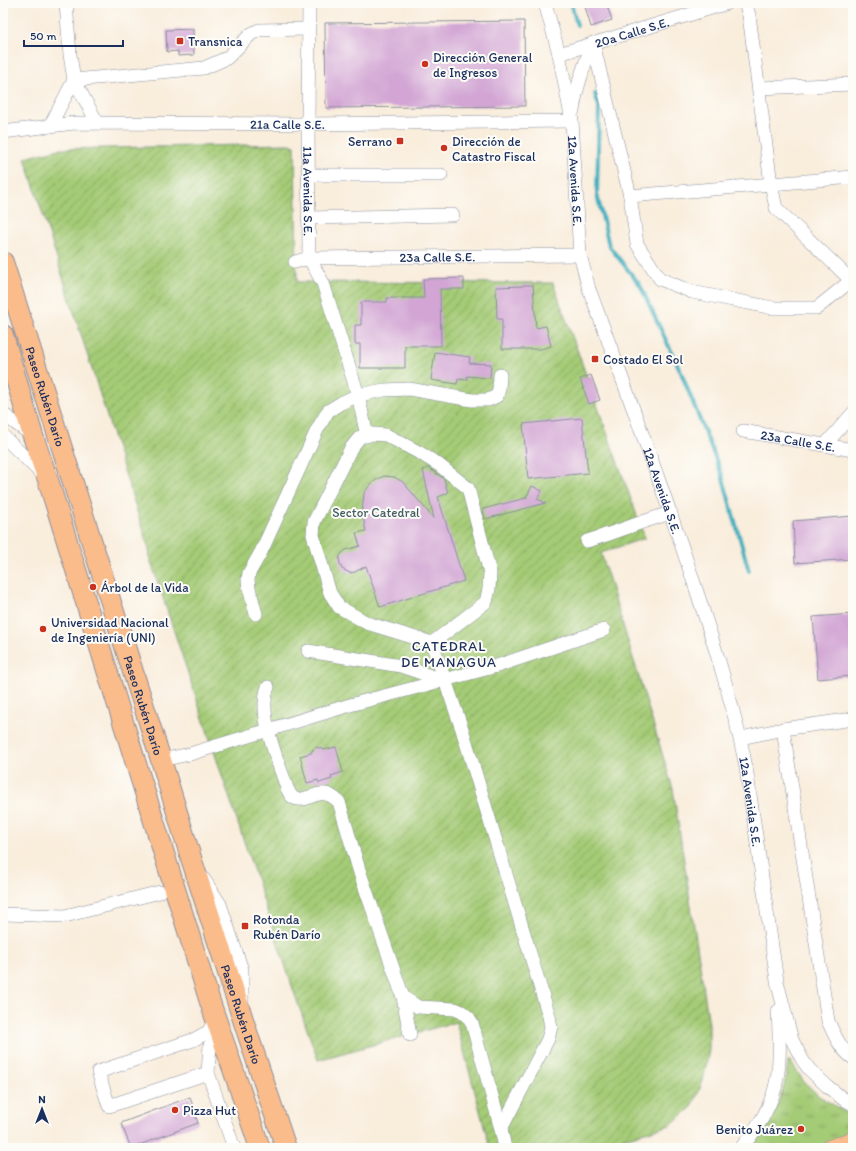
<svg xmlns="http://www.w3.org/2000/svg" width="856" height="1151" font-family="Itim,sans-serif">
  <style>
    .grass { fill: url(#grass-tufts); stroke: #607d6a }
    .garden { fill: url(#garden-furrows); stroke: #607d6a }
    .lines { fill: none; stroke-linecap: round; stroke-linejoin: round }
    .stream { stroke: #41afbf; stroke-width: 4 }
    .building { fill: #d2a5d4 }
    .minor-casing { stroke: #8a8e9d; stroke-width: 14 }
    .major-casing { stroke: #8a8e9d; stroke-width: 18 }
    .highway-casing { stroke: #8a8e9d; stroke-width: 22 }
    .minor { stroke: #fff; stroke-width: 13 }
    .major { stroke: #fabc8b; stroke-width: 17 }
    .highway { stroke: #fabc8b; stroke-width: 20 }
    .poi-dot { fill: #c8321e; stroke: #fdfcf7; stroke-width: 1.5 }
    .labels { text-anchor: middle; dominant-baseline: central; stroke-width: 4; stroke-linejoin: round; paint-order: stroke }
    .street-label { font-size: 13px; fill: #1b2f5e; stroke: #fdfcf7 }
    .poi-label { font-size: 13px; fill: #1b2f5e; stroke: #fdfcf7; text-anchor: start }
    .park-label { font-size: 13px; fill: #445e65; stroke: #fdfcf7 }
    .neighbourhood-label { font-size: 14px; letter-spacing: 1px; fill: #1b2f5e; stroke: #fdfcf7 }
  </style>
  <defs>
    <pattern id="grass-tufts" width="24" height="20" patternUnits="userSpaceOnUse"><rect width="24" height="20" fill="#a4cb76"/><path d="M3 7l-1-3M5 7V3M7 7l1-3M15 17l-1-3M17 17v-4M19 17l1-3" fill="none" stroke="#85a564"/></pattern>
    <pattern id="garden-furrows" width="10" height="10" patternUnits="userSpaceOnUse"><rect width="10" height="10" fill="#a4cb76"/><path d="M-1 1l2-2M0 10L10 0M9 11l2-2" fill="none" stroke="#85a564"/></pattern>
  </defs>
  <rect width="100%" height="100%" fill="#fdfcf7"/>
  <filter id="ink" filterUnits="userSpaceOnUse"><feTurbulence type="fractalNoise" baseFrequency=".025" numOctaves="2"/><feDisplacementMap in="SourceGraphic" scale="8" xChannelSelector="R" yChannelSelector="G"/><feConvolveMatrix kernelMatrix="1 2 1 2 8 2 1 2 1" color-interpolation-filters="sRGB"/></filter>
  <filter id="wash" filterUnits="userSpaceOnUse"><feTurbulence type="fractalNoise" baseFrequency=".012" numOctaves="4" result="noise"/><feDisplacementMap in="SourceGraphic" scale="16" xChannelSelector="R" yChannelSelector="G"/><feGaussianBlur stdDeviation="0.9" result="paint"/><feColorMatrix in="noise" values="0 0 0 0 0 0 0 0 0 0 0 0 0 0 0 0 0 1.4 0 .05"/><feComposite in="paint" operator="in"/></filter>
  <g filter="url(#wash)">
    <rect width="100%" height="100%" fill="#f9eddc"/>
    <!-- grass -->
    <path class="grass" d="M788,1061H790L804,1082L819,1096L853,1117V1137L820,1148H752C771,1123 786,1093 788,1061Z"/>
    <!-- garden -->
    <polygon class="garden" points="290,144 295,146 297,282 553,283 645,538 601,553 673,789 709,1024 709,1050 703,1081 692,1107 670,1125 588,1148 490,1148 456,1022 318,1060 295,995 150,559 149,549 25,158 59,149"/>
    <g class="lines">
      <!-- stream -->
      <g class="stream">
        <polyline points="571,3 577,25"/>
        <polyline points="595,94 599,106 597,194 609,246 640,285 680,370 722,475 749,571"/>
      </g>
    </g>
    <g id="blocks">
      <!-- building -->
      <g class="building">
        <polygon points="584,3 606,3 612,20 591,27"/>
        <polygon points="524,21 525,106 326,108 325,23"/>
        <polygon points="193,29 194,55 178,56 178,51 167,52 166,30"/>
        <polygon points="464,278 464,289 440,289 441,346 405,346 405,368 360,368 360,344 355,344 355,325 361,325 361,302 387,302 387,298 424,298 423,279"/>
        <polygon points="523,285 533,285 536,328 546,326 551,346 541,349 502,349 502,319 497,319 496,287 523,286"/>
        <polygon points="435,352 470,357 469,363 491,364 490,378 467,376 467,380 458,379 457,384 431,380"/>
        <polygon points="591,375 600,400 589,404 580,379"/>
        <polygon points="582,418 588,473 528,479 523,424"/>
        <polygon points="429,468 444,479 448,493 438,497 464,581 380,607 366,566 355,572 350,573 342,569 340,564 339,559 340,556 342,553 346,550 360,546 356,533 366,531 362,512 364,493 370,485 376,480 384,476 394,477 403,482 434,519 423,470"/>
        <polygon points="532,486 542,491 537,499 546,503 485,519 483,509 526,498"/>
        <polygon points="853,516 853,559 795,563 793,521"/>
        <polygon points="853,614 853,676 818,679 813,617"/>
        <polygon points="317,747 324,750 336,747 343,772 331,776 332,779 319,783 318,780 307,783 300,756 311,753 313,749"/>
        <polygon points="190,1097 198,1123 131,1148 121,1123"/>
      </g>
    </g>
  </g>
  <g filter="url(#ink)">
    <use href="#blocks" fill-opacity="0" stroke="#8a8e9d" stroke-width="1"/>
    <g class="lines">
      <defs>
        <g id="minor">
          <polyline points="66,3 70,55 74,80 97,122"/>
          <path id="s1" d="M309,3L308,124L309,258L323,283L358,395L367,436"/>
          <path id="s2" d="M545,3L559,54L572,121L580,255L589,289C626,388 663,488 696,589C715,647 734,706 746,767L777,981L792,1040L803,1061L810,1070L827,1086L842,1098L853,1104"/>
          <polyline points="745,3 749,15 771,184 776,208 853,282"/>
          <polyline points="593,43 630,196 637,244 660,279 692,292 773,308 817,308 853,279"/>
          <path id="s3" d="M559,54L728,3"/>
          <polyline points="74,80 204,68 227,58 251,34 259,30 308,29"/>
          <polyline points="759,88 853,84"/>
          <path d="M573,111C576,87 584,65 593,43"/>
          <polyline points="50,126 74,80"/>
          <path id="s4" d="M3,132L74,123L308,124L572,121"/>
          <polyline points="308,175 441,175"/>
          <polyline points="630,196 853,177"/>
          <polyline points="308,218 453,215"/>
          <path id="s5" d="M295,262L309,258L580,255"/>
          <polyline points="3,414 33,436"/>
          <path id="s6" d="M743,431L853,450"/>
          <polyline points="3,436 45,477"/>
          <polyline points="825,445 853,413"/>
          <path d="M587,541C615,533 642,521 671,513"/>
          <polyline points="256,614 249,588 248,580 249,573 261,552 317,430 328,411 341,403 358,395 384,390 409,389 472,400 488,400 497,396 499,389 500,375"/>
          <polyline points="432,643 486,602 489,589 490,573 468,488 439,465 420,453 386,435 373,434 360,437 351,448 314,522 313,535 330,593 339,607 367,623 432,643 462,729 549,1016 551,1027 548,1039 501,1129"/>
          <polyline points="308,651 401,666 445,681"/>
          <path d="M268,687C257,714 278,761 287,788C289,792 290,796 294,798C308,805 320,782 339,802L360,873L403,997L410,1035"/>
          <polyline points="783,729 853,719"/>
          <path d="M741,738L783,729L828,1021C834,1034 840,1049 853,1058"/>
          <polyline points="161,760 190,754 350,705 497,666 604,630"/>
          <polyline points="203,878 220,904 242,970 242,1002"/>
          <polyline points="3,914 65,916 160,892"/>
          <polyline points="403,997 418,1007 455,1009 462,1012 469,1018 472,1023 501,1129 505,1148"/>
          <polyline points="222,1038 210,1045 208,1073 234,1148"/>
          <polyline points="208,1073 109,1106 98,1072 193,1040 208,1032 215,1021 213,1015"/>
          <path d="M741,1148C758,1128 773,1104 777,1078C781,1057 779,1032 778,1011"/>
        </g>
        <polyline id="major" points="830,1148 853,1140"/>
        <g id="highway">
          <path id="s7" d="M3,262L161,760L192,861L248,1035L286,1148"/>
          <polyline points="3,335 33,436 48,480 210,1002 260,1148"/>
        </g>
      </defs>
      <!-- minor casing -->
      <use href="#minor" class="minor-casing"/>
      <!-- major casing -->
      <use href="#major" class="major-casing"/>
      <!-- highway casing -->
      <use href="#highway" class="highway-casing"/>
      <!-- minor -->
      <use href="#minor" class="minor"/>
      <!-- major -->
      <use href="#major" class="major"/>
      <!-- highway -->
      <use href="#highway" class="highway"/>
    </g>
  </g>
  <!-- markers -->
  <g class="poi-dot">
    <rect x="176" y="37" width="8" height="8" rx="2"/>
    <circle cx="425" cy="64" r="4"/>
    <rect x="396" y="137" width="8" height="8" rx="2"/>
    <circle cx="444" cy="148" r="4"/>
    <rect x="591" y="355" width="8" height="8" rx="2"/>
    <circle cx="93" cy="587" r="4"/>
    <circle cx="43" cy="629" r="4"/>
    <rect x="241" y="922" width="8" height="8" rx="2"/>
    <circle cx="175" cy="1110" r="4"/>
    <circle cx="801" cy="1129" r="4"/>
  </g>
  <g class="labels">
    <!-- street labels -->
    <g class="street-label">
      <text stroke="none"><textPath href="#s3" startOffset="76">20a Calle S.E.</textPath></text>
      <text stroke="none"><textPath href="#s4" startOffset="285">21a Calle S.E.</textPath></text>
      <text stroke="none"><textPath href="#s2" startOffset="181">12a Avenida S.E.</textPath></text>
      <text stroke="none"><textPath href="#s1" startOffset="188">11a Avenida S.E.</textPath></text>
      <text stroke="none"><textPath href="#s5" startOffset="143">23a Calle S.E.</textPath></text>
      <text stroke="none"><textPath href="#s7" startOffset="141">Paseo Rubén Darío</textPath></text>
      <text stroke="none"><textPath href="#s6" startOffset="56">23a Calle S.E.</textPath></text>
      <text stroke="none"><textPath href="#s2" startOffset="505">12a Avenida S.E.</textPath></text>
      <text stroke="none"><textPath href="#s7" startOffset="465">Paseo Rubén Darío</textPath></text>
      <text stroke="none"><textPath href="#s2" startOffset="829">12a Avenida S.E.</textPath></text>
      <text stroke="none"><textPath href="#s7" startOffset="789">Paseo Rubén Darío</textPath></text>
    </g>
    <!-- poi labels -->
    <g class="poi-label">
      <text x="188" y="41">Transnica</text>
      <text x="433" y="57">Dirección General<tspan x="433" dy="15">de Ingresos</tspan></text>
      <text x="392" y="141" text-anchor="end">Serrano</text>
      <text x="452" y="141">Dirección de<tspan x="452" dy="15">Catastro Fiscal</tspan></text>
      <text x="603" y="359">Costado El Sol</text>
      <text x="101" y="587">Árbol de la Vida</text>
      <text x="51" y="622">Universidad Nacional<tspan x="51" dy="15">de Ingeniería (UNI)</tspan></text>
      <text x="253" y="919">Rotonda<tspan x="253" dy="15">Rubén Darío</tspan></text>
      <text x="183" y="1110">Pizza Hut</text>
      <text x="793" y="1129" text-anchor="end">Benito Juárez</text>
    </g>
    <!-- park labels -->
    <g class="park-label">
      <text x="376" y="512">Sector Catedral</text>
    </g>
    <!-- neighbourhood labels -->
    <g class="neighbourhood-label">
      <text x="449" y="646">CATEDRAL<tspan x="449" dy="16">DE MANAGUA</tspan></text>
    </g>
  </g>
  <!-- margin -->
  <rect width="856" height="1151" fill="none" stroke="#fdfcf7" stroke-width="16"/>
  <!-- north arrow -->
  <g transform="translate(42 1109)" stroke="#fdfcf7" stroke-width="3" paint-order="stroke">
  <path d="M0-3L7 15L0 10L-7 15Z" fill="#1b2f5e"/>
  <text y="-6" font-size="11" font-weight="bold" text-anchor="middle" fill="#1b2f5e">N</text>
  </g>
  <!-- scale -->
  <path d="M24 40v6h99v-6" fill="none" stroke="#1b2f5e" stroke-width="2"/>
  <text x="30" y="40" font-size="12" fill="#1b2f5e" stroke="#fdfcf7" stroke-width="3" paint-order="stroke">50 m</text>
</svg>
